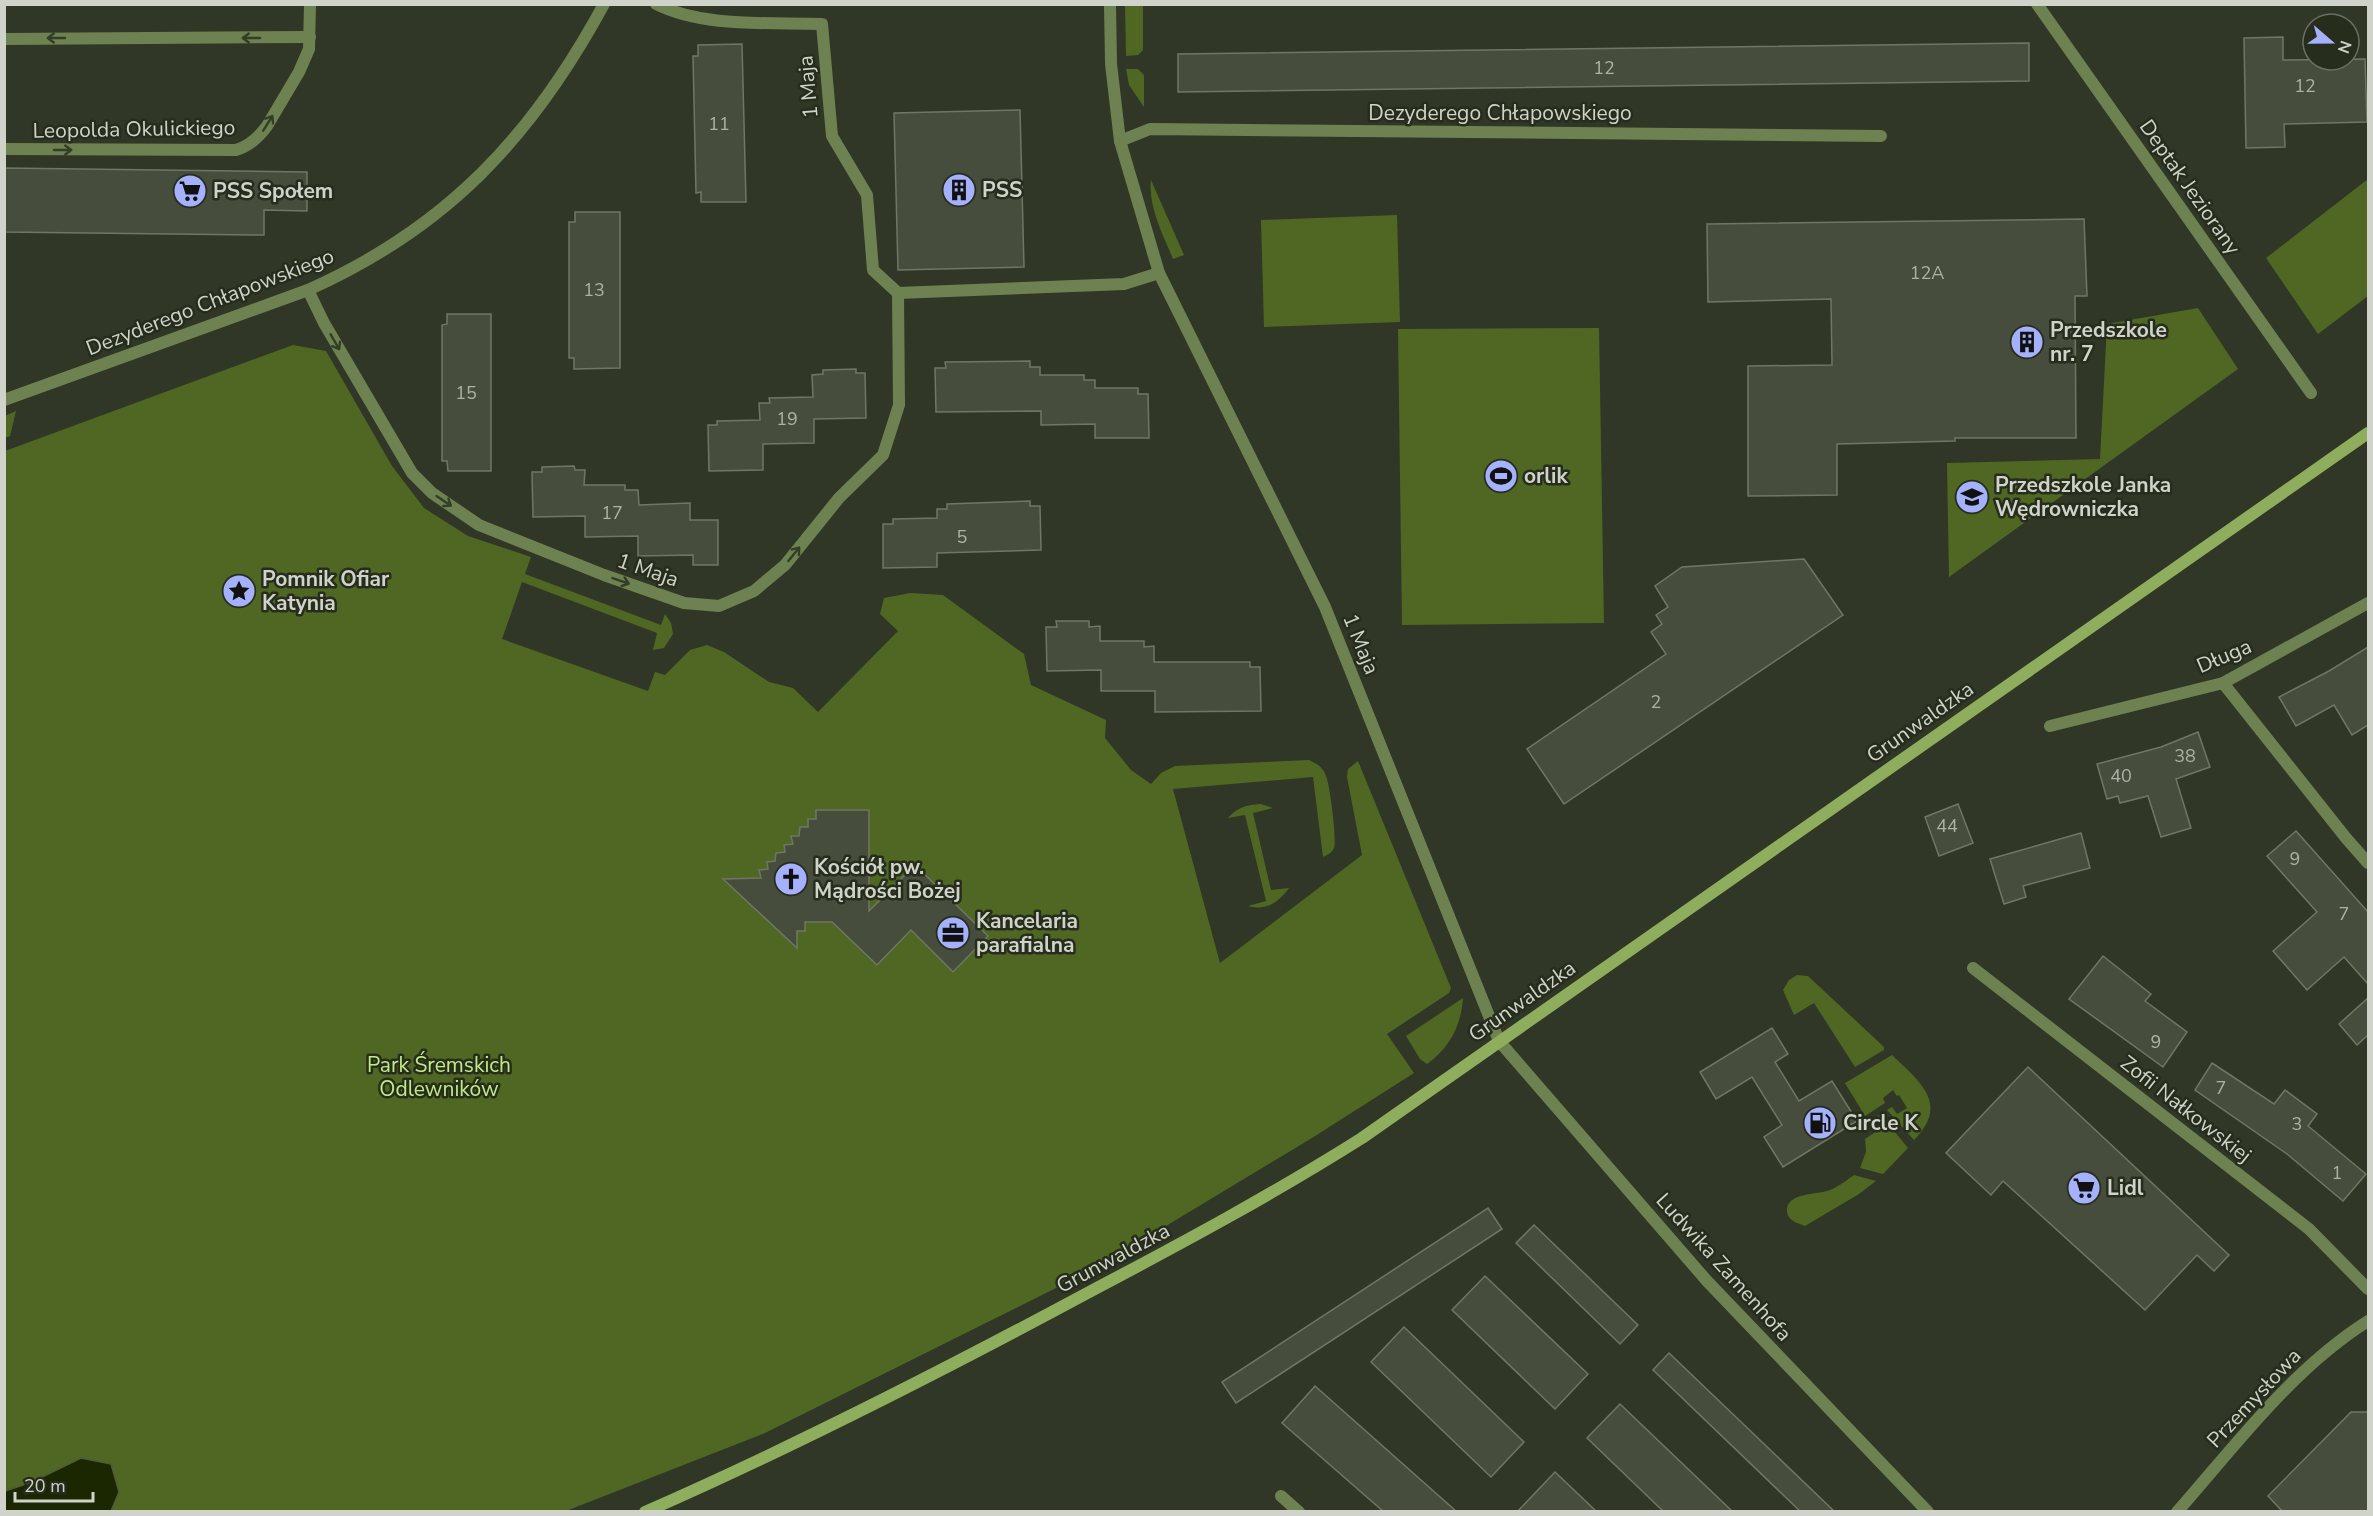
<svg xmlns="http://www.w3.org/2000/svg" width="2373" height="1516" font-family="'Nunito Sans',sans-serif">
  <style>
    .green { fill: #4f6723 }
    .water { fill: #1a2700; stroke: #505b3c; stroke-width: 1.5 }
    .building { fill: #464d3c; stroke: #6f7764; stroke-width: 1.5 }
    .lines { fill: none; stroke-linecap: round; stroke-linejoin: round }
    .pedestrian { stroke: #6e8251; stroke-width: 12 }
    .minor { stroke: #6e8251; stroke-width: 12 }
    .secondary { stroke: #8ead5d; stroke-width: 12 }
    .oneway { stroke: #343e27 }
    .labels { text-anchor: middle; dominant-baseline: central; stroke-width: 5; stroke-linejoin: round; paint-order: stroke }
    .number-label { font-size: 18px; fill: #adb2a6 }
    .street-label { font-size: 21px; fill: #cfd3c9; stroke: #262d1c }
    .poi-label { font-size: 21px; font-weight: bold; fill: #cfd3c9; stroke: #262d1c; text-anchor: start }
    .park-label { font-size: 21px; fill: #c2ea84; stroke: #262d1c }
  </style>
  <rect width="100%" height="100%" fill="#303726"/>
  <!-- green -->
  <g class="green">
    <polygon points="1125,5 1143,5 1143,50 1138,55 1126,56"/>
    <polygon points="1126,69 1138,69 1144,75 1144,107 1129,85"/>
    <polygon points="2368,179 2368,296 2318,334 2266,258"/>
    <path d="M1151,180L1184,255L1173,259C1163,234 1148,207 1151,180Z"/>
    <polygon points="1397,215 1400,322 1264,327 1261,220"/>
    <polygon points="2198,308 2238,369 1949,577 1947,463 2100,459 2107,324"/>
    <polygon points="1599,328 1604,623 1402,625 1398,329"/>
    <path d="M293,345L326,351L392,466L424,508L468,536L531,557L525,574L661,625L665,614L671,623L673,634L664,648L653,650L657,633L522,582L502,639L648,691L655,672L665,675L690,650L707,645L724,652L769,682L793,688L818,712L898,631L880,614L884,598L910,593L943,595L1024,654L1031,685L1106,720L1105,738L1131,770L1151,784L1161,773L1175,766L1309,760C1317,764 1323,767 1326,776C1330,785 1337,841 1334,848C1332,853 1327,855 1323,857L1313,777L1173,789L1220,963L1362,855L1347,777L1348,769L1358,761L1451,988L1449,993L1387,1034L1414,1073L1312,1138L1098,1267L765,1433L566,1511L5,1512V451Z"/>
    <polygon points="16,411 10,436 5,438 5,416"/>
    <path d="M1261,804L1273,808L1253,813L1271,890L1289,888C1278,903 1266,911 1248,906L1266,901L1245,815L1228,818C1238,807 1246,805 1261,804Z"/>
    <polygon points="1797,975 1808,976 1884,1047 1884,1050 1855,1067 1814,1003 1794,1015 1783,990 1789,980"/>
    <path d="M1463,998C1461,1026 1450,1047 1427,1064L1420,1059L1406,1036Z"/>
    <path d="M1892,1055C1920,1082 1950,1104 1914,1140L1887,1110L1892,1107L1897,1114L1907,1108L1899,1095L1897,1096L1893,1090L1883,1098L1885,1103L1865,1116L1845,1083Z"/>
    <polygon points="1880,1114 1908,1148 1883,1174 1860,1168 1866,1152 1865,1139 1883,1127 1878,1116"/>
    <path d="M1854,1175L1876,1181L1859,1194L1805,1226C1798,1223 1788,1221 1787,1212C1785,1192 1818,1195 1830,1190C1838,1187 1847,1180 1854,1175Z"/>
  </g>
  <!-- water -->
  <polygon class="water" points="81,1458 111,1464 119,1492 111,1511 5,1511 5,1491 32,1482"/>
  <!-- building -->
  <g class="building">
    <polygon points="2283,37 2283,60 2365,59 2367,122 2284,124 2285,147 2246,148 2244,38"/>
    <polygon points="2029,43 2029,81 1178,92 1178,54"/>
    <polygon points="742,44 746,202 701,202 701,192 696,193 693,56 698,56 698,45"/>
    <polygon points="1020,110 1024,267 898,270 894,113"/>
    <polygon points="4,168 307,172 307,211 264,210 264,235 4,232"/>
    <polygon points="575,212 620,212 620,368 574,369 574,358 569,358 569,222 575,222"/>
    <polygon points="2084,219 2087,296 2075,296 2076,438 1955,438 1955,441 1837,444 1837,495 1748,496 1748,366 1832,365 1831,299 1708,302 1707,224"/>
    <polygon points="447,314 491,314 491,471 448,471 447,461 442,461 442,325 447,324"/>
    <polygon points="1030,361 1030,367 1040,367 1040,375 1084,375 1084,380 1095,380 1095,388 1138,388 1138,394 1148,394 1149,438 1095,438 1095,424 1041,425 1041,411 936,412 935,368 946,368 945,362"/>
    <polygon points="856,369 856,373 865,373 866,418 814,419 814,443 763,444 763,470 709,471 708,425 717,425 717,421 760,420 759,403 770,403 769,398 813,397 812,375 823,374 823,370"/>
    <polygon points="574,466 575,470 585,470 584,485 625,485 625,490 638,490 639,505 690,503 690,520 718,520 718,565 693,565 693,555 638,556 638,536 585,537 585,516 533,517 532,472 542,472 542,467"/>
    <polygon points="1030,501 1030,506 1040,506 1041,550 937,553 937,567 883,568 883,524 893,524 893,519 937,518 937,509 947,509 947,504"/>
    <polygon points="1804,559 1843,615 1564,804 1527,749 1666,654 1651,632 1662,624 1656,615 1668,607 1655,586 1682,567"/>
    <polygon points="1056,621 1089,621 1089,627 1100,626 1100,641 1144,641 1144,647 1154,646 1154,662 1250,662 1250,667 1260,667 1261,711 1155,712 1155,691 1101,691 1101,670 1047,671 1046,627 1057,627"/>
    <polygon points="2368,647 2368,725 2352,735 2334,705 2296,726 2279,697 2329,671"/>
    <polygon points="2198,732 2210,767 2176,779 2191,828 2161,837 2148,796 2120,803 2118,796 2107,799 2097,764 2161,747"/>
    <polygon points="1958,804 1973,843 1939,856 1925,817"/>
    <polygon points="816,810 869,810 869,911 915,865 988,936 953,972 911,930 877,965 832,922 805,922 805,931 797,931 797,948 723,879 761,878 759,870 768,869 767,862 775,861 776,853 785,852 784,845 793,844 791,836 799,836 800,827 808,827 808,819 816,819"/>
    <polygon points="2296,831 2368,912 2368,984 2344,957 2307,990 2273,951 2317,912 2267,856"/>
    <polygon points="2081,833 2090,868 2023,886 2026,897 2004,904 1990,859"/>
    <polygon points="2103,956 2151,994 2145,1001 2187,1032 2163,1067 2069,999"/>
    <polygon points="2368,998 2368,1035 2357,1045 2339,1024"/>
    <polygon points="1772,1028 1788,1054 1775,1062 1799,1101 1832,1081 1857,1121 1783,1167 1764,1137 1782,1125 1752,1077 1716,1099 1700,1072"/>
    <polygon points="2212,1063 2274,1104 2285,1090 2317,1114 2308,1126 2366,1174 2343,1201 2287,1154 2195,1090"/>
    <polygon points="2028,1067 2229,1255 2214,1271 2197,1255 2145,1310 2003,1181 1991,1195 1946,1153"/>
    <polygon points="1488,1208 1502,1229 1236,1403 1222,1382"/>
    <polygon points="1534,1225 1638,1325 1620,1344 1516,1243"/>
    <polygon points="1485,1276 1588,1374 1555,1409 1452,1310"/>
    <polygon points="1404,1327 1524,1442 1491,1477 1371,1362"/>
    <polygon points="1669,1353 1835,1512 1801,1512 1653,1370"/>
    <polygon points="1315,1386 1457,1512 1384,1512 1282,1423"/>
    <polygon points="1620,1404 1733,1512 1664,1512 1587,1438"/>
    <polygon points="2351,1412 2368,1412 2368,1512 2283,1512 2268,1496"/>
    <polygon points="1555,1472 1597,1512 1517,1512"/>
  </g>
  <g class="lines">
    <!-- pedestrian -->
    <polyline class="pedestrian" points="2037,4 2311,393"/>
    <!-- minor -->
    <g class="minor">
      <path d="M656,4C703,28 770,22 822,24L832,136L867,195L873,270L898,293L1124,284L1159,273"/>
      <polyline points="1110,4 1111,64 1120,141 1159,273 1325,607 1499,1041 1707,1281 1928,1512"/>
      <polyline points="4,39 310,37"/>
      <polyline points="1120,141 1150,129 1881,136"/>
      <path d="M4,149L236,150C250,146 259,137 267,126L299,72L309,49L310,4"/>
      <polyline points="308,290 324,323 412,473 432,493 479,525 604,575 684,603 719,606 754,591 785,565 839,498 883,455 899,405 898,293"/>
      <path d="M4,400L308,290C447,228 532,137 604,4"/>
      <polyline points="2223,683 2346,838 2368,863"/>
      <polyline points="2050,726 2223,683 2368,603"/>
      <polyline points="1973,968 2309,1229 2368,1289"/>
      <polyline points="1281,1496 1299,1512"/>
      <path d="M2177,1512C2236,1445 2292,1369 2368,1321"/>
    </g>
    <!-- secondary -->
    <path class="secondary" d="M645,1512C798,1445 946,1369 1093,1290C1184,1242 1275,1193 1362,1138L2368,433"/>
  </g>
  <!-- one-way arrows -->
  <defs><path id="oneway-shaft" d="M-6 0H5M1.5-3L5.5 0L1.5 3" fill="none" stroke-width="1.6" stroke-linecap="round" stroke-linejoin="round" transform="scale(1.5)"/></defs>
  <g class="oneway">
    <use href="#oneway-shaft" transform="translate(56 38) rotate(180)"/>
    <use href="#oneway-shaft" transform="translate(251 38) rotate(180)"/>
    <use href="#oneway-shaft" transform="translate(268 123) rotate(-58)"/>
    <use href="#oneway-shaft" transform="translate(63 150)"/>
    <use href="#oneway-shaft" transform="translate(335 342) rotate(60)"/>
    <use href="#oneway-shaft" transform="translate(444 501) rotate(34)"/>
    <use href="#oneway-shaft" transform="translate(794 554) rotate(-51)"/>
    <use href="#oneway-shaft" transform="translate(621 581) rotate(19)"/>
  </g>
  <!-- icons -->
  <defs>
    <symbol id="building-disc" viewBox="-11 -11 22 22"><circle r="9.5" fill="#a5b1fc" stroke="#262d1c"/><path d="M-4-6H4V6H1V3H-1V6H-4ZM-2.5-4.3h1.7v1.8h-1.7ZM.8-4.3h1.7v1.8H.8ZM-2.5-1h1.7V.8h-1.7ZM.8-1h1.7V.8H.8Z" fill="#111"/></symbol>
    <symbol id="supermarket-disc" viewBox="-11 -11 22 22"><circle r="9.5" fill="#a5b1fc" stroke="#262d1c"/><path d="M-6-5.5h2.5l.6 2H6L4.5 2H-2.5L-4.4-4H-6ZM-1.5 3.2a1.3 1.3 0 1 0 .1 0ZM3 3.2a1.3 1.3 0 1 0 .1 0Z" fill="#111"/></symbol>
    <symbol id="stadium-disc" viewBox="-11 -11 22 22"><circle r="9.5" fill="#a5b1fc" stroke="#262d1c"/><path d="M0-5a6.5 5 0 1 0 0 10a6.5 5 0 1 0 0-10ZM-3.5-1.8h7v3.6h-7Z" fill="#111"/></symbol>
    <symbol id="school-disc" viewBox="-11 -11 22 22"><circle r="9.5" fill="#a5b1fc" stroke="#262d1c"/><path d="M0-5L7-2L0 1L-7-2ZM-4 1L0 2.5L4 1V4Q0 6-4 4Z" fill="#111"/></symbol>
    <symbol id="sight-disc" viewBox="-11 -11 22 22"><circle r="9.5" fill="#a5b1fc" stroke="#262d1c"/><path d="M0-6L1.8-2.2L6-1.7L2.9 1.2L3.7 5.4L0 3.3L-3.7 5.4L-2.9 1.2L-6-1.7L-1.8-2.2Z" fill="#111"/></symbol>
    <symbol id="church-disc" viewBox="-11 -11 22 22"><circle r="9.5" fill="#a5b1fc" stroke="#262d1c"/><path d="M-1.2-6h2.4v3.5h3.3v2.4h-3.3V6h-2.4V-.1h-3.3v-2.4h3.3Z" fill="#111"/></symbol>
    <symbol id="office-disc" viewBox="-11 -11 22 22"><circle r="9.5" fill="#a5b1fc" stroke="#262d1c"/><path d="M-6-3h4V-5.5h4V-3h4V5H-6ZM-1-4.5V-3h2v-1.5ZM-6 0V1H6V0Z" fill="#111"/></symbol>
    <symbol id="fuel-disc" viewBox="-11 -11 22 22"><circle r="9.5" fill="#a5b1fc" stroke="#262d1c"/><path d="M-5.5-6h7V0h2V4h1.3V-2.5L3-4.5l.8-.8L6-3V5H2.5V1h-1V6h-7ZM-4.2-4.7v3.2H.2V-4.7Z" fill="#111"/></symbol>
  </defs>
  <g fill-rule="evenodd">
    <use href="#building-disc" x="940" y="171" width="38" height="38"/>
    <use href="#supermarket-disc" x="171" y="172" width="38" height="38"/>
    <use href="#building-disc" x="2008" y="323" width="38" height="38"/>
    <use href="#stadium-disc" x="1482" y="457" width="38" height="38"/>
    <use href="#school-disc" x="1953" y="478" width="38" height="38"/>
    <use href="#sight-disc" x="220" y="572" width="38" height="38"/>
    <use href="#church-disc" x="772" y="860" width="38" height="38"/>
    <use href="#office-disc" x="934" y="914" width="38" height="38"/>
    <use href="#fuel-disc" x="1801" y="1104" width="38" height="38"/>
    <use href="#supermarket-disc" x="2065" y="1169" width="38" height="38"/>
  </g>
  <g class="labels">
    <!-- number labels -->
    <g class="number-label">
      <text x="1604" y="68">12</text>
      <text x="2305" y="86">12</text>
      <text x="719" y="124">11</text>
      <text x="1927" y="273">12A</text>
      <text x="594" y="290">13</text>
      <text x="466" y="393">15</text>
      <text x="787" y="419">19</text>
      <text x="612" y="513">17</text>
      <text x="962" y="537">5</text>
      <text x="1656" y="702">2</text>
      <text x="2185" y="756">38</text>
      <text x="2121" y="776">40</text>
      <text x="1947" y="826">44</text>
      <text x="2295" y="859">9</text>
      <text x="2344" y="914">7</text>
      <text x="2156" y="1042">9</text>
      <text x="2221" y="1088">7</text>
      <text x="2297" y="1124">3</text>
      <text x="2337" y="1173">1</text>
    </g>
    <!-- street labels -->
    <g class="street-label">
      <text transform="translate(808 87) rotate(-95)">1 Maja</text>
      <text x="1500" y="113">Dezyderego Chłapowskiego</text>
      <text transform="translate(134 129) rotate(-1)">Leopolda Okulickiego</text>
      <text transform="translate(2190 187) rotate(55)">Deptak Jeziorany</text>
      <text transform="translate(210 302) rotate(-21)">Dezyderego Chłapowskiego</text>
      <text transform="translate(648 570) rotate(19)">1 Maja</text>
      <text transform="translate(1361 644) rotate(68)">1 Maja</text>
      <text transform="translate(2224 656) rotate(-23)">Długa</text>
      <text transform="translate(1920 722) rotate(-35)">Grunwaldzka</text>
      <text transform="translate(1522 1001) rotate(-35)">Grunwaldzka</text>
      <text transform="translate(2186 1109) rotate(38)">Zofii Nałkowskiej</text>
      <text transform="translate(1113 1258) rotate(-28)">Grunwaldzka</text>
      <text transform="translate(1724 1267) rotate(48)">Ludwika Zamenhofa</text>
      <text transform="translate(2254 1398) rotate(-47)">Przemysłowa</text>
    </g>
    <!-- poi labels -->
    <g class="poi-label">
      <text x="982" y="190">PSS</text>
      <text x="213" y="191">PSS Społem</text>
      <text x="2050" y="330">Przedszkole<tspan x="2050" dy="24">nr. 7</tspan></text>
      <text x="1524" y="476">orlik</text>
      <text x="1995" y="485">Przedszkole Janka<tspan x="1995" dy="24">Wędrowniczka</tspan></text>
      <text x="262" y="579">Pomnik Ofiar<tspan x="262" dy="24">Katynia</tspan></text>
      <text x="814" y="867">Kościół pw.<tspan x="814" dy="24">Mądrości Bożej</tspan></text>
      <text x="976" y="921">Kancelaria<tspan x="976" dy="24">parafialna</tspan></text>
      <text x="1843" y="1123">Circle K</text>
      <text x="2107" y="1188">Lidl</text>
    </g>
    <!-- park labels -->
    <g class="park-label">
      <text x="439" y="1065">Park Śremskich<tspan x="439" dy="24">Odlewników</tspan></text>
    </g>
  </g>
  <!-- border -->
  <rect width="2373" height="1516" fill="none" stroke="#cfd3c9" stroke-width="12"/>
  <!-- north arrow -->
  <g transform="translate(2331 42) rotate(110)"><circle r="28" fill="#262d1c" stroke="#6a6f61" stroke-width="1.5"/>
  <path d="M0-4.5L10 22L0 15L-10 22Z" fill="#a5b1fc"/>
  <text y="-9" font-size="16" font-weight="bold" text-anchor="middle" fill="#cfd3c9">N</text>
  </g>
  <!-- scale -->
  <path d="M15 1492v9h78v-9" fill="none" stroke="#cfd3c9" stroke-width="3"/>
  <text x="24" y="1492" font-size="18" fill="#cfd3c9" stroke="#262d1c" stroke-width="4.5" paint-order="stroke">20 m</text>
</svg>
